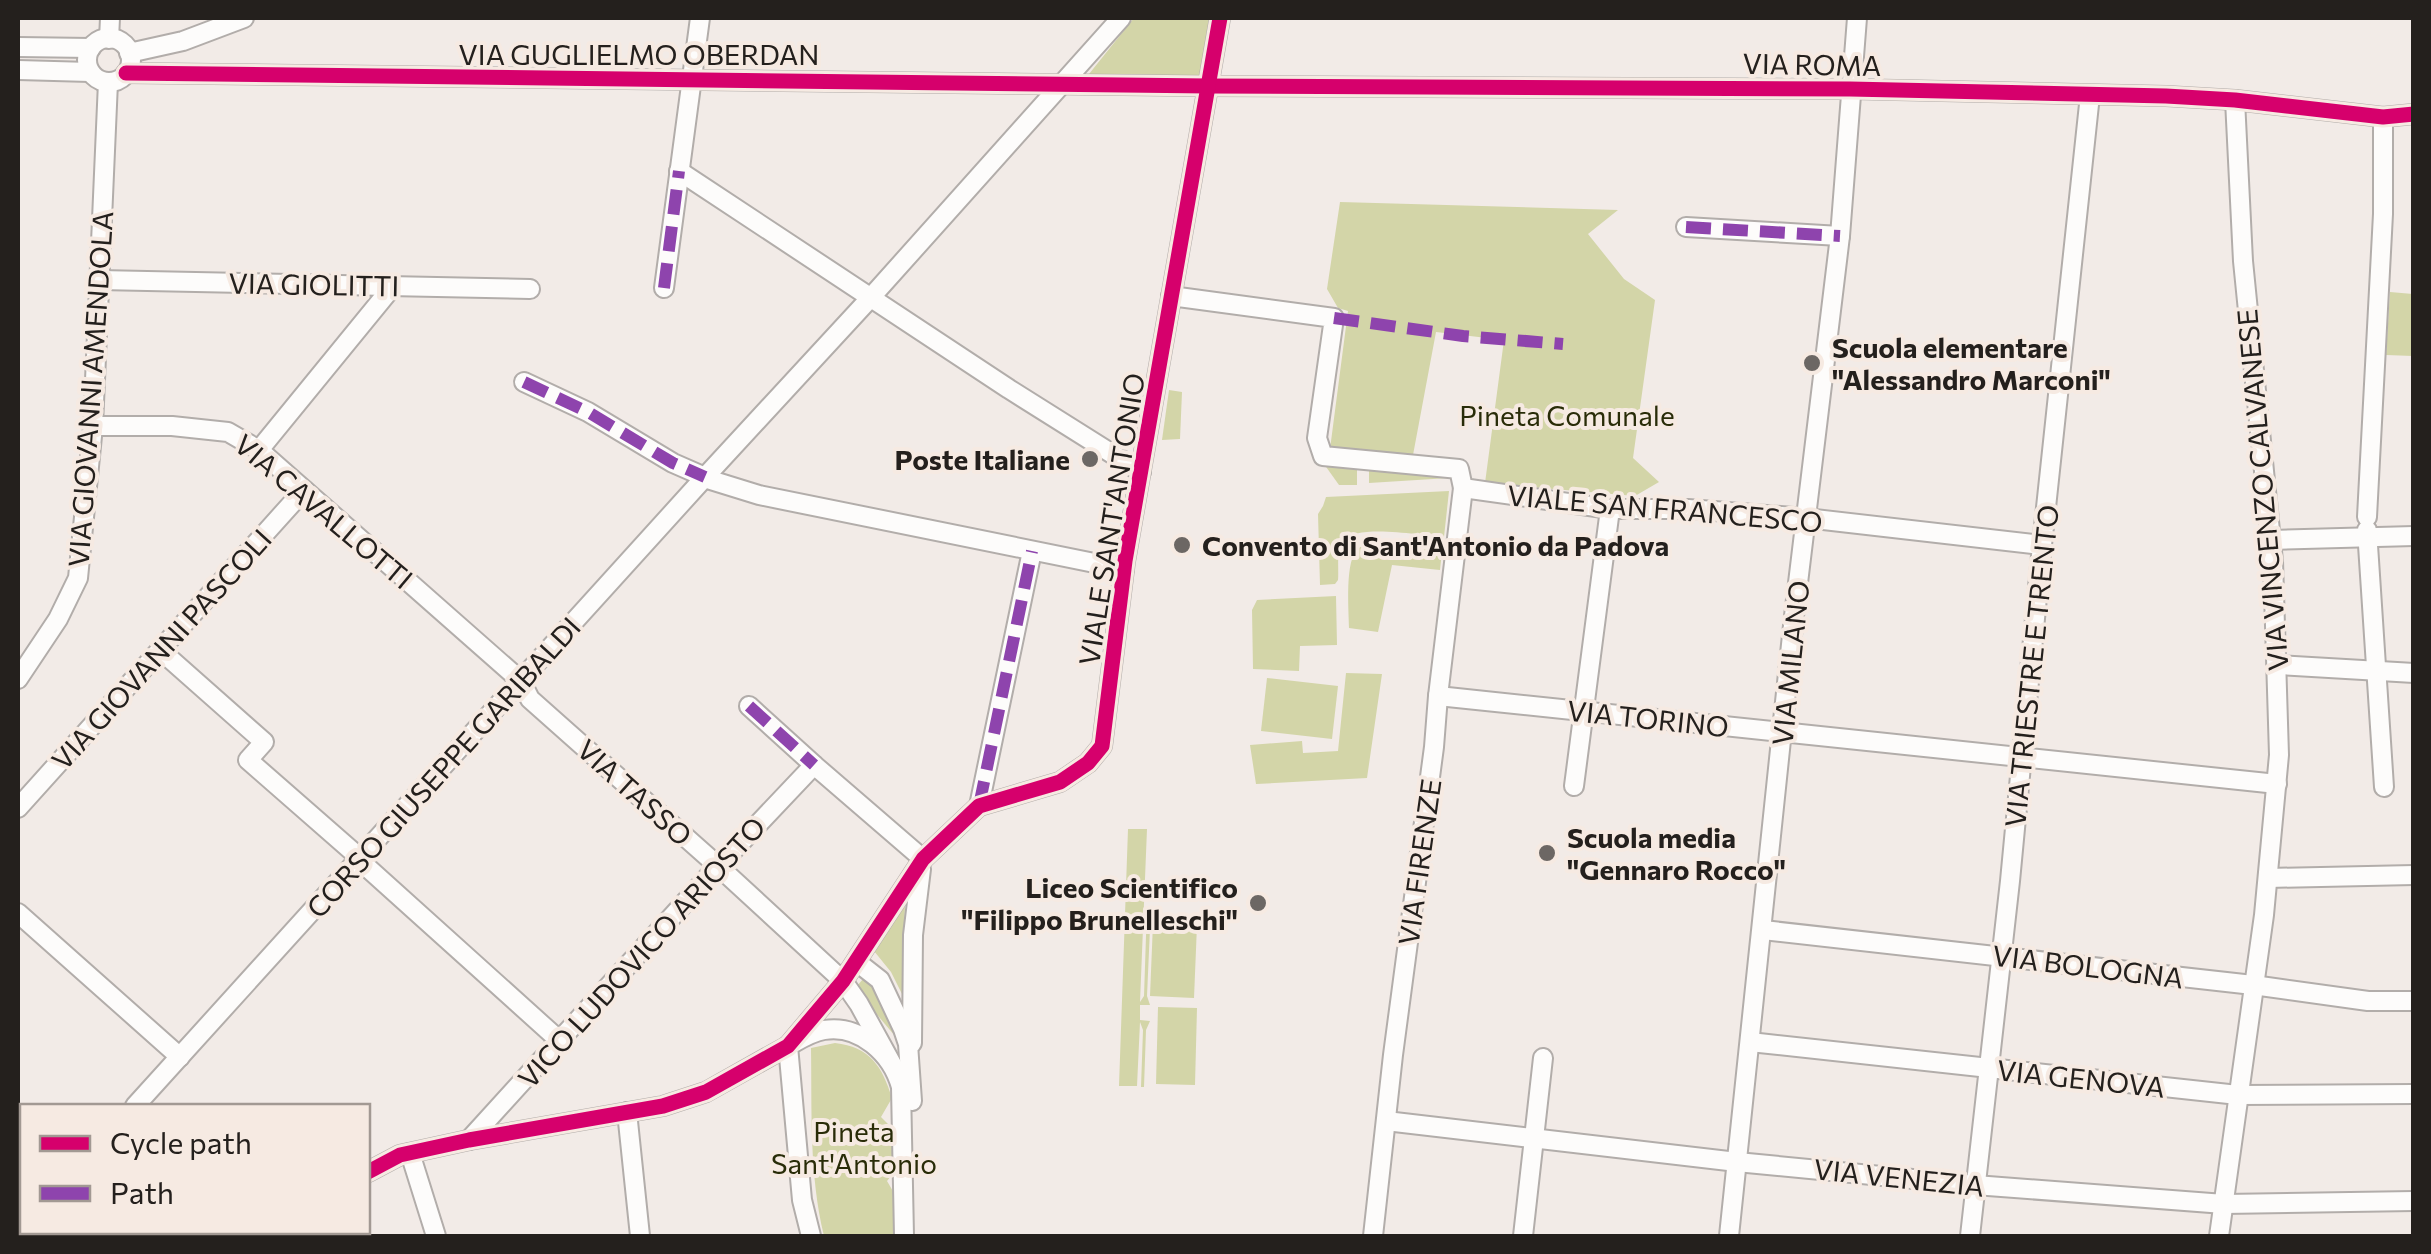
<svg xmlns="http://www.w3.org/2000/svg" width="2431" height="1254" font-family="Commissioner,sans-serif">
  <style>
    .green { fill: #d3d5a8 }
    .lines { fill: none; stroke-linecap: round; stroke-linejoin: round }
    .minor-casing { stroke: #b2adaa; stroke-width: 22 }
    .minor { stroke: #fdfcfb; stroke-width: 18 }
    .quiet { stroke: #8e44ad; stroke-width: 12; stroke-dasharray: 25 12; stroke-linecap: butt }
    .cycleway-casing { stroke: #f6eae2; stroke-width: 21 }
    .cycleway { stroke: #d6006c; stroke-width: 15 }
    .poi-dot { fill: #6c6764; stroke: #f6eae2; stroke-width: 4 }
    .labels { text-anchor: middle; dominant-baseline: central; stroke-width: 8; stroke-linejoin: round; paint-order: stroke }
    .street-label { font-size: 28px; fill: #24201d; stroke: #f6eae2 }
    .poi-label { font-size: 28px; font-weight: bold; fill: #24201d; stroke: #f6eae2; text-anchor: start }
    .park-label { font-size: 28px; fill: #292c08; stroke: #f6eae2 }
  </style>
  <rect width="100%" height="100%" fill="#f2ebe7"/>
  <!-- green -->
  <g class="green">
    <polygon points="1134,18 1213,18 1201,79 1085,79"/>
    <polygon points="1340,202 1618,210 1588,234 1624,279 1655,300 1633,458 1659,482 1635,496 1485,483 1504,340 1436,332 1413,455 1330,449 1348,311 1338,308 1327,289"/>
    <polygon points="2390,292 2413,294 2413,356 2386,355"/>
    <polygon points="1169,390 1182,392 1180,439 1162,440"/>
    <polygon points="1324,464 1357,467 1357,485 1339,485"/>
    <polygon points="1369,467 1448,473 1449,478 1369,483"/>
    <path d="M1449,491L1444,537C1422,536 1357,523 1343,541C1336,550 1339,570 1338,580L1335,584L1320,585L1318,514L1323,506L1326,497Z"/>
    <path d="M1375,544L1442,551L1440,570L1392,565L1378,632L1349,628C1349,611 1344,558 1359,548C1364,544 1369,544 1375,544Z"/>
    <polygon points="1336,596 1337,645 1300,646 1299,671 1253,669 1252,610 1257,600"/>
    <polygon points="1346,673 1382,674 1367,778 1256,784 1250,745 1302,741 1303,753 1338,751"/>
    <polygon points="1267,678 1338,686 1332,739 1261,731"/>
    <polygon points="1128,829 1147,829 1140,1002 1144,996 1147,906 1151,906 1147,996 1150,1005 1140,1005 1140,1020 1150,1021 1146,1030 1144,1087 1141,1087 1143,1030 1140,1022 1137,1086 1119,1086"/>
    <polygon points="905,906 902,994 891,972 874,951"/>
    <polygon points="1153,923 1197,925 1194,998 1150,996"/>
    <polygon points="864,978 871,979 897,1032 895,1036 858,992 856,987"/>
    <polygon points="1158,1007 1197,1008 1195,1085 1156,1084"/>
    <path d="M835,1043C870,1047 882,1066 892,1098L881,1117L895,1131L896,1170L887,1181L897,1198L895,1236H824C809,1174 812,1111 811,1048Z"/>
  </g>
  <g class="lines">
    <defs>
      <g id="minor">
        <circle cx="109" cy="60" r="22"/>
        <polyline points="109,39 110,18"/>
        <polyline points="18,47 91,48"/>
        <polyline points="129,53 183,41 244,18"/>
        <polyline points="18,70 90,72"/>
        <polyline points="126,73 1208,86 1850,89 2166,96 2235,100 2383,117 2414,114"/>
        <polyline points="679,171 1009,389 1141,472"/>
        <polyline points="1686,227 1840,236"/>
        <polyline points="99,280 530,289"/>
        <polyline points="664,288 700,18"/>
        <polyline points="1171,296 1334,318 1317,438 1323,456 1459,469 1463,488 1610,509 1688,509 1806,518 2042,545"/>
        <polyline points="524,382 588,412 673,463 705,477"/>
        <polyline points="93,426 172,426 228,432 259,450 521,681 530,699 718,866 843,981 859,1004 898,1075"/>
        <polyline points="259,450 393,286"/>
        <polyline points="704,478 759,495 1124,569"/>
        <polyline points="2367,517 2383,214 2383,117"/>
        <polyline points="2367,530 2384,787"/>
        <polyline points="2271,540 2414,536"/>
        <polyline points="160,650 264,742 248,760 360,858 369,869 560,1041"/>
        <polyline points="2278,665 2414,673"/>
        <polyline points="18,679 58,619 78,578 93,426 108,82"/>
        <polyline points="1438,696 2277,784"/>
        <polyline points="749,706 814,765"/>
        <polyline points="1574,786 1610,509"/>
        <polyline points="979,806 1032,551"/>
        <polyline points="18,808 304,490"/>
        <polyline points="2268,878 2414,875"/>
        <polyline points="18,913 180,1057"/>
        <polyline points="1763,930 2253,985 2368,1001 2414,1001"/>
        <polyline points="857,962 880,980 903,1029 908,1044 912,1101"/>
        <polyline points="1750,1042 2238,1095 2414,1094"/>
        <polyline points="912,1043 913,935 921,869"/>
        <polyline points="135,1106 705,477 873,295 1121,18"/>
        <polyline points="627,1112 640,1236"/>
        <polyline points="1386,1121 1737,1162 1975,1185 2224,1204 2414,1201"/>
        <polyline points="469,1140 708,877 814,765 923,859"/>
        <polyline points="410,1153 436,1236"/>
        <polyline points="368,1172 400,1155 469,1140 663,1106 706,1092 788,1046 843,981 923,859 979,806 1060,782 1088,763 1102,746 1125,561 1220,18"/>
        <polyline points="19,1236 24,1232"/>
        <polyline points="273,1236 278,1232"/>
        <path d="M811,1236L802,1200L788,1046C799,1040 811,1032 824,1030C860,1024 892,1054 901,1087L904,1236"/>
        <polyline points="1373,1236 1393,1055 1434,747 1438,696 1463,488"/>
        <polyline points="1523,1236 1543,1058"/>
        <polyline points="1729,1236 1794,616 1840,236 1857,18"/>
        <polyline points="1970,1236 2010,881 2042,545 2090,95"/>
        <polyline points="2219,1236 2264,915 2279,755 2273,561 2243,261 2235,100"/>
      </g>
    </defs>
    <!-- minor casing -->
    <use href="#minor" class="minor-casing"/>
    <!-- minor -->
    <use href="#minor" class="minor"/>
    <!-- quiet -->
    <g class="quiet">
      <polyline points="1686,227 1840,236"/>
      <polyline points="664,288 679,171"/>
      <polyline points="1334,318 1463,336 1563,344"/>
      <polyline points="524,382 588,412 673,463 705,477"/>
      <polyline points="749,706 814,765"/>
      <polyline points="979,806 1032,551"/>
    </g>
    <defs>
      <g id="cycleway">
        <polyline points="126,73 1208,86 1850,89 2166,96 2235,100 2383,117 2414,114"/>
        <polyline points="368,1172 400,1155 469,1140 663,1106 706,1092 788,1046 843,981 923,859 979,806 1060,782 1088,763 1102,746 1125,561 1220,18"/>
      </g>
    </defs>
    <!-- cycleway casing -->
    <use href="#cycleway" class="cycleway-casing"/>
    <!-- cycleway -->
    <use href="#cycleway" class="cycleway"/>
  </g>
  <!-- markers -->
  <g class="poi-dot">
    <circle cx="1812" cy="363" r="10"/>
    <circle cx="1090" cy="459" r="10"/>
    <circle cx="1182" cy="545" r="10"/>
    <circle cx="1547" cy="853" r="10"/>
    <circle cx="1258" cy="903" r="10"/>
  </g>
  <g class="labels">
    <!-- street labels -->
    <g class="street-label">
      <text x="639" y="54">VIA GUGLIELMO OBERDAN</text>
      <text transform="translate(1812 64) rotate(1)">VIA ROMA</text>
      <text transform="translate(314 284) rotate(1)">VIA GIOLITTI</text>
      <text transform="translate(90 389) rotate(-86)">VIA GIOVANNI AMENDOLA</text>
      <text transform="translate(2262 490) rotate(-95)">VIA VINCENZO CALVANESE</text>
      <text transform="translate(1665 508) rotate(5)">VIALE SAN FRANCESCO</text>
      <text transform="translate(324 511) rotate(40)">VIA CAVALLOTTI</text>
      <text transform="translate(1111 519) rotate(-81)">VIALE SANT'ANTONIO</text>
      <text transform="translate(161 649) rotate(-48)">VIA GIOVANNI PASCOLI</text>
      <text transform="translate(1790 663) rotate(-84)">VIA MILANO</text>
      <text transform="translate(2031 666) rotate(-84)">VIA TRIESTRE E TRENTO</text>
      <text transform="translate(1648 718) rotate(6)">VIA TORINO</text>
      <text transform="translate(443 767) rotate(-48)">CORSO GIUSEPPE GARIBALDI</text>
      <text transform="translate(635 792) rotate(42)">VIA TASSO</text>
      <text transform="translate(1419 862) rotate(-82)">VIA FIRENZE</text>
      <text transform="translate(641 952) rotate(-48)">VICO LUDOVICO ARIOSTO</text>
      <text transform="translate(2088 966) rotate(7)">VIA BOLOGNA</text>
      <text transform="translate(2081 1078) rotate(6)">VIA GENOVA</text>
      <text transform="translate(1899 1177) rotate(6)">VIA VENEZIA</text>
    </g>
    <!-- poi labels -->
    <g class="poi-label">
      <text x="1832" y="347">Scuola elementare<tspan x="1832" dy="32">"Alessandro Marconi"</tspan></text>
      <text x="1070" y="459" text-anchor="end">Poste Italiane</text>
      <text x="1202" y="545">Convento di Sant'Antonio da Padova</text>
      <text x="1567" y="837">Scuola media<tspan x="1567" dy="32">"Gennaro Rocco"</tspan></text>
      <text x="1238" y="887" text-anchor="end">Liceo Scientifico<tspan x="1238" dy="32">"Filippo Brunelleschi"</tspan></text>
    </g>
    <!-- park labels -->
    <g class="park-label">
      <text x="1567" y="415">Pineta Comunale</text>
      <text x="854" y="1131">Pineta<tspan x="854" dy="32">Sant'Antonio</tspan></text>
    </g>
  </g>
  <!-- border -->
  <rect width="2431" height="1254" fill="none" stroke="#24201d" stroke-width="40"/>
  <!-- legend -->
  <rect x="20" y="1104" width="350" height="130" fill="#f6eae2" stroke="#a29993" stroke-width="2.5"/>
  <rect x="40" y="1136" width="50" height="15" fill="#d6006c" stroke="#a29993" stroke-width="2.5"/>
  <text x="110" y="1154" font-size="30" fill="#24201d">Cycle path</text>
  <rect x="40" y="1186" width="50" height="15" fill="#8e44ad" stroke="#a29993" stroke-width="2.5"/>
  <text x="110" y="1204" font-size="30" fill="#24201d">Path</text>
</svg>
